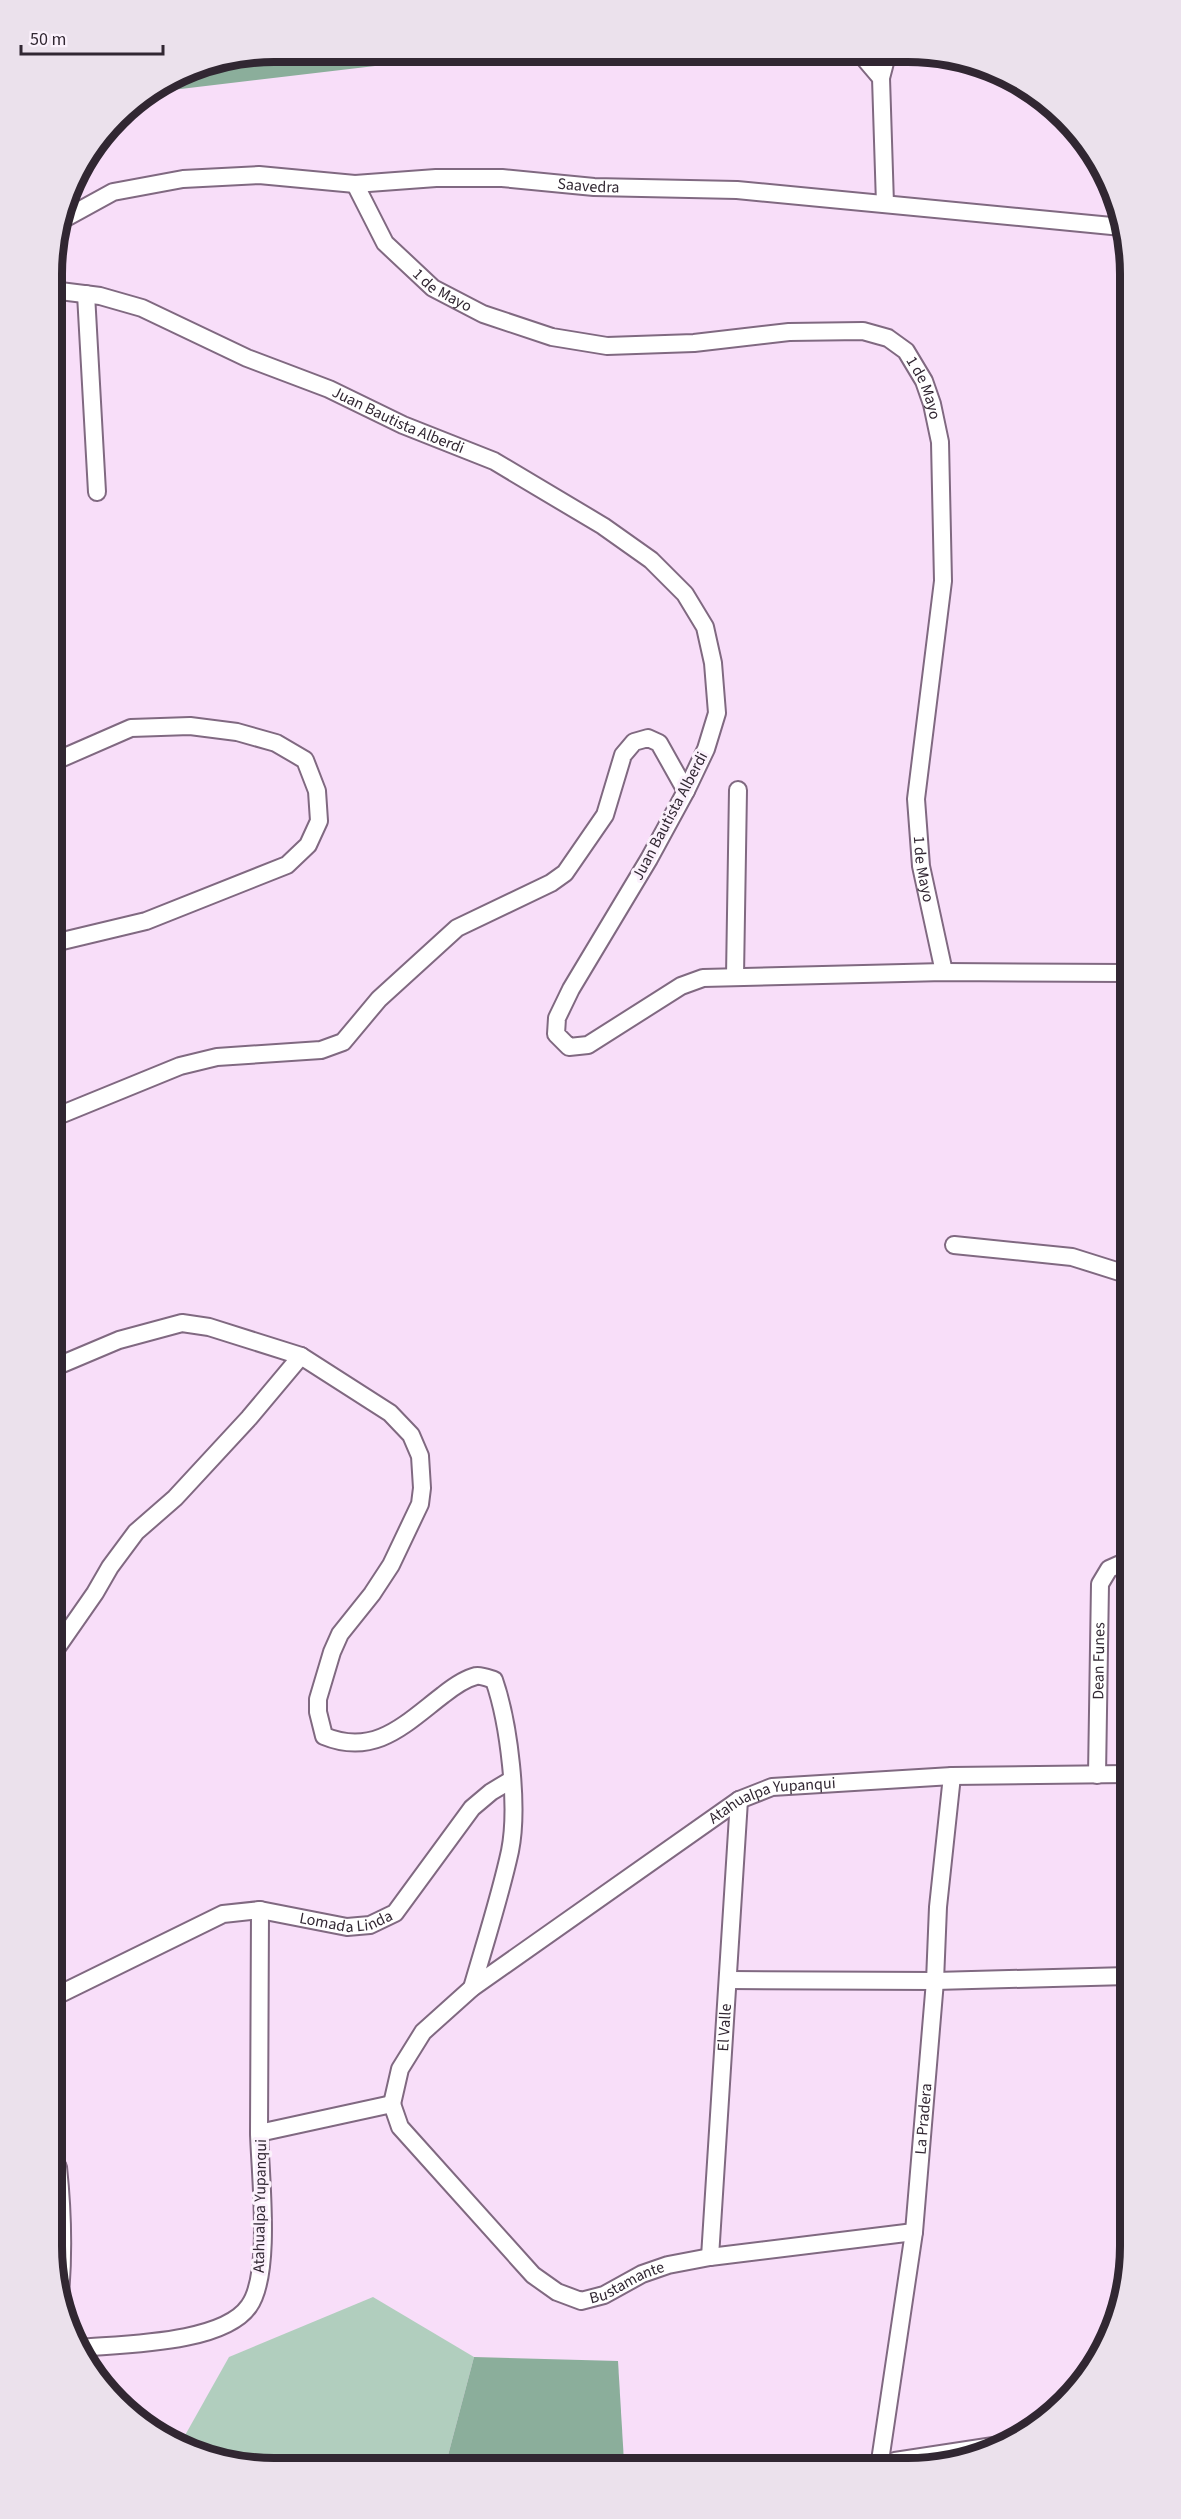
<svg xmlns="http://www.w3.org/2000/svg" width="1181" height="2519" font-family="'Source Sans 3',sans-serif">
  <style>
    .green { fill: #b1cebe }
    .forest { fill: #8bae9b }
    .lines { fill: none; stroke-linecap: round; stroke-linejoin: round }
    .minor-casing { stroke: #806981; stroke-width: 20 }
    .minor { stroke: #fff; stroke-width: 16 }
    .labels { text-anchor: middle; dominant-baseline: central; stroke-width: 6; stroke-linejoin: round; paint-order: stroke }
    .street-label { font-size: 16px; fill: #312732; stroke: #fbf1fc }
    .rim { fill: none; stroke: #312732; stroke-width: 8 }
  </style>
  <rect width="100%" height="100%" fill="#f8def9"/>
  <!-- green -->
  <polygon class="green" points="373,2297 474,2357 446,2463 230,2464 179,2446 229,2357"/>
  <!-- forest -->
  <g class="forest">
    <polygon points="273,51 369,52 375,66 147,93 188,68"/>
    <polygon points="474,2357 618,2361 624,2462 446,2463"/>
  </g>
  <g class="lines">
    <defs>
      <g id="minor">
        <polyline points="858,55 864,58 881,78 885,204"/>
        <polyline points="881,78 887,55"/>
        <path id="s1" d="M355,184L385,243L433,288L483,314L552,337L607,346L694,343L789,332L863,331L888,338L906,351L924,381L932,404L940,442L943,581L916,799L921,866L944,972"/>
        <path id="s2" d="M62,220L113,192L183,179L259,175L355,184L436,178H502L594,187L737,190L1122,227"/>
        <path id="s3" d="M52,290L100,296L142,308L247,358L329,389L403,425L494,461L603,526L651,560L685,594L705,627L713,663L717,713L706,749L686,791L649,859L571,989L557,1018L556,1034L569,1047L588,1045L681,986L703,978L944,972L1125,973"/>
        <polyline points="86,294 97,492"/>
        <polyline points="53,762 131,728 190,726 237,732 276,743 305,760 317,791 319,821 308,845 287,865 146,921 54,943"/>
        <polyline points="735,976 738,790"/>
        <polyline points="55,1117 180,1066 217,1057 321,1050 343,1042 379,999 457,928 551,883 565,873 605,815 623,755 634,742 648,738 659,743 686,791"/>
        <polyline points="954,1245 1072,1257 1126,1274"/>
        <path d="M55,1367L119,1340L182,1323L209,1327L301,1356L390,1413L411,1435L420,1456L422,1488L420,1504L391,1565L372,1594L340,1634L332,1652L318,1699V1712L324,1736C375,1757 405,1724 443,1695C453,1687 464,1679 476,1676C481,1675 488,1678 494,1680C509,1723 519,1806 510,1851C500,1897 485,1943 472,1988"/>
        <polyline points="56,1649 95,1593 110,1567 136,1532 175,1498 249,1418 301,1356"/>
        <path id="s4" d="M1097,1775L1100,1584L1109,1569L1127,1561"/>
        <polyline points="730,1980 935,1981 1128,1976"/>
        <path id="s5" d="M58,1995L223,1914L260,1910L347,1927L370,1925L395,1913L472,1808L491,1792L511,1780"/>
        <path id="s6" d="M392,2104L400,2069L423,2032L472,1988L739,1800L772,1787L952,1776L1128,1774"/>
        <path id="s7" d="M392,2104L400,2127L533,2275L557,2292L581,2301L604,2295L642,2274L668,2265L710,2257L914,2232"/>
        <polyline points="259,2133 260,1910"/>
        <path d="M58,2167C63,2214 64,2258 59,2305"/>
        <path id="s8" d="M710,2257L739,1800"/>
        <path d="M79,2348C122,2344 223,2344 249,2306C272,2274 260,2174 259,2133L392,2104"/>
        <path id="s9" d="M880,2461L914,2232L935,1981L938,1907L952,1776"/>
        <polyline points="895,2461 1000,2445"/>
      </g>
    </defs>
    <!-- minor casing -->
    <use href="#minor" class="minor-casing"/>
    <!-- minor -->
    <use href="#minor" class="minor"/>
  </g>
  <g class="labels">
    <!-- street labels -->
    <g class="street-label">
      <text stroke="none"><textPath href="#s2" startOffset="536">Saavedra</textPath></text>
      <text stroke="none"><textPath href="#s1" startOffset="141">1 de Mayo</textPath></text>
      <text stroke="none"><textPath href="#s1" startOffset="663">1 de Mayo</textPath></text>
      <text stroke="none"><textPath href="#s3" startOffset="372">Juan Bautista Alberdi</textPath></text>
      <text transform="translate(670 816) rotate(-62)">Juan Bautista Alberdi</text>
      <text stroke="none"><textPath href="#s1" startOffset="1149">1 de Mayo</textPath></text>
      <text stroke="none"><textPath href="#s4" startOffset="114">Dean Funes</textPath></text>
      <text stroke="none"><textPath href="#s6" startOffset="504">Atahualpa Yupanqui</textPath></text>
      <text stroke="none"><textPath href="#s5" startOffset="309">Lomada Linda</textPath></text>
      <text stroke="none"><textPath href="#s8" startOffset="230">El Valle</textPath></text>
      <text stroke="none"><textPath href="#s9" startOffset="345">La Pradera</textPath></text>
      <text transform="translate(260 2206) rotate(-89)">Atahualpa Yupanqui</text>
      <text stroke="none"><textPath href="#s7" startOffset="328">Bustamante</textPath></text>
    </g>
  </g>
  <!-- crop -->
  <path d="M0 0H1181V2519H0ZM274 62H908A212 212 0 0 1 1120 274V2246A212 212 0 0 1 908 2458H274A212 212 0 0 1 62 2246V274A212 212 0 0 1 274 62Z" fill="#ebe1ec" fill-rule="evenodd"/>
  <path class="rim" d="M274 62H908A212 212 0 0 1 1120 274V2246A212 212 0 0 1 908 2458H274A212 212 0 0 1 62 2246V274A212 212 0 0 1 274 62Z"/>
  <!-- scale -->
  <path d="M21 45v9h142v-9" fill="none" stroke="#312732" stroke-width="3"/>
  <text x="30" y="45" font-size="18" fill="#312732" stroke="#fbf1fc" stroke-width="4.5" paint-order="stroke">50 m</text>
</svg>
